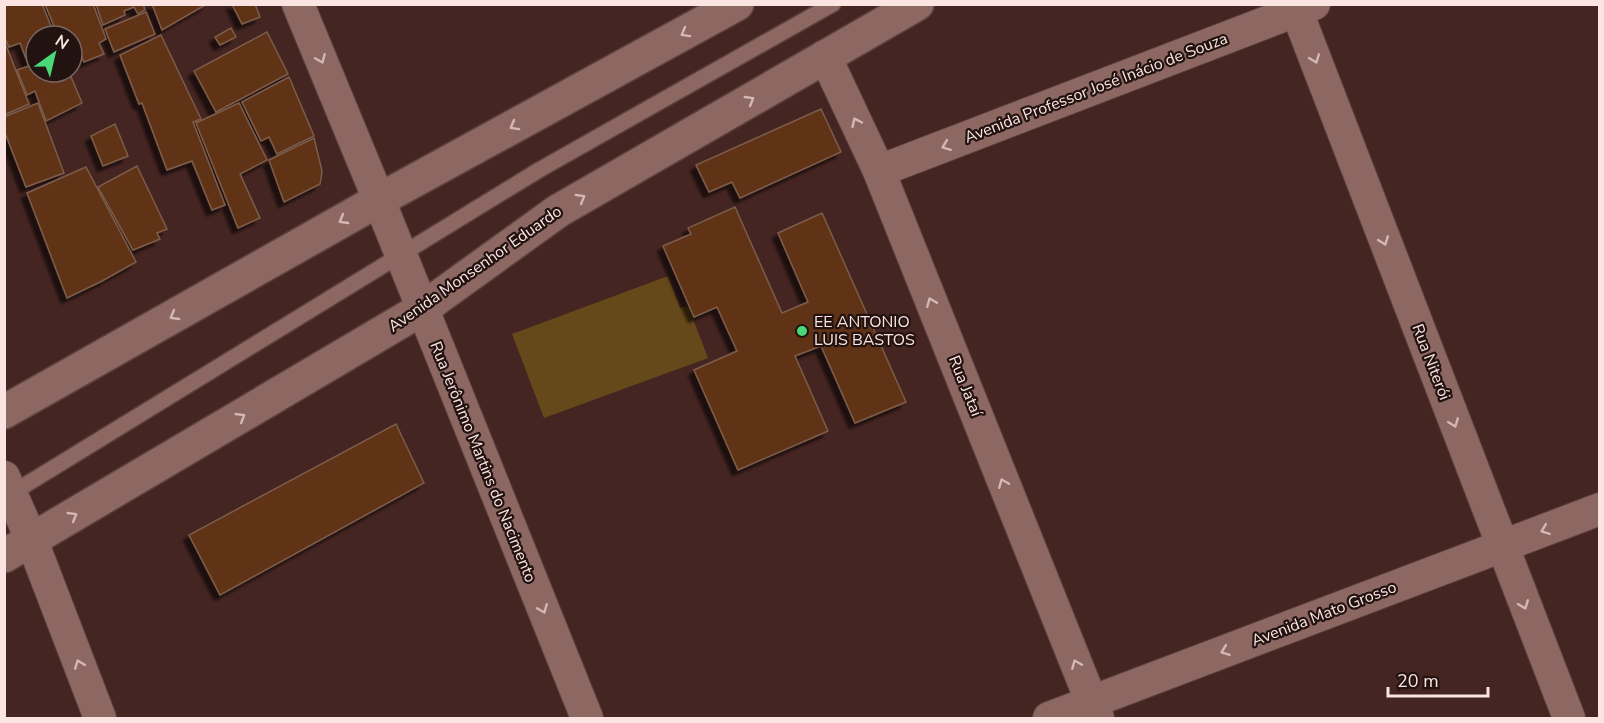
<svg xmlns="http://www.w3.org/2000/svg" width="1604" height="723" font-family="'Nunito Sans',sans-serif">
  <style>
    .green { fill: #66491a }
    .building { fill: #603213; stroke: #7c5d4b; stroke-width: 1.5; filter: url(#shadow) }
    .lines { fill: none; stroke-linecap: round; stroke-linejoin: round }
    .service-casing { stroke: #5c413e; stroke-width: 18 }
    .minor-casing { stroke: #5c413e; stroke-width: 34 }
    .tertiary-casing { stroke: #5c413e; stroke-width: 36 }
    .service { stroke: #8d6762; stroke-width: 15 }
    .minor { stroke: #8d6762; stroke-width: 32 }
    .tertiary { stroke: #8d6762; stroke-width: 33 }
    .oneway { stroke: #d4b8b5 }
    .poi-dot { fill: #4ad778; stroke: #221311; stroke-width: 2 }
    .labels { text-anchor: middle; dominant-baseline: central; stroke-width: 4.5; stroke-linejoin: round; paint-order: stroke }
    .street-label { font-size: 16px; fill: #fbe4e1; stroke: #221311 }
    .poi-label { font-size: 16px; fill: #fbe4e1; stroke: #221311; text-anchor: start }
  </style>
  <defs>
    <filter id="shadow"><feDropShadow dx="-5.5" dy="5.5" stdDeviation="1.5" flood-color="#0009"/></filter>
  </defs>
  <rect width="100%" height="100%" fill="#452522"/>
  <!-- green -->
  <polygon class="green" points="668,276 680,308 688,306 708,358 544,418 512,334"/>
  <!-- building -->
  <g class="building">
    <polygon points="4,4 42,4 55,36 36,36 36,72 69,72 82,103 46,121 35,91 27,95 17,70 29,66 20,43 9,47 4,36"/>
    <polygon points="45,4 93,4 106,39 99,43 104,54 84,62 78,48 72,50 72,36 58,36"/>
    <polygon points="96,4 143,4 145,10 138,14 134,7 124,11 125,15 103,25"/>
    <polygon points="152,4 207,4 162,30"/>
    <polygon points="232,4 255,4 260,17 242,24"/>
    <polygon points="146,12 155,34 114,52 105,29"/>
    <polygon points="231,28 236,37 220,45 215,37"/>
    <polygon points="267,32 288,74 216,112 194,71"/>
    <polygon points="161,35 201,119 193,122 225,205 212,210 192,161 167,170 142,103 139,104 120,55"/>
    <polygon points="4,40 29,104 4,115"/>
    <polygon points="289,77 314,136 277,154 269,137 261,141 242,102"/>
    <polygon points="38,103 64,173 26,187 4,130 4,117"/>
    <polygon points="239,103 267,160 240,174 260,218 238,228 196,123"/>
    <polygon points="821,109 841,152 740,198 732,182 709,192 696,165"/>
    <polygon points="115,124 128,156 103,166 91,136"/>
    <polygon points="314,138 322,171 320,184 284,202 269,160"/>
    <polygon points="137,166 167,229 157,233 160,239 133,250 98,187"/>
    <polygon points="86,167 136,262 102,281 67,298 27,193"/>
    <polygon points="735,207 782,313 808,302 778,233 822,213 906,402 855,423 821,346 795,356 828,431 738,470 694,370 737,351 717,307 694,317 663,246 691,234 688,228"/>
    <polygon points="396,424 424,483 220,595 189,535"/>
  </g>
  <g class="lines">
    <defs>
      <polyline id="service" points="9,495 539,170 833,4"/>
      <g id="minor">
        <polyline points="298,4 379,200 587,718"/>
        <polyline points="1294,4 1569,718"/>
        <polyline points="825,56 879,171 1098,718"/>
        <polyline points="879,171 1314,4"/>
        <polyline points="4,477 32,541 100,718"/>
        <polyline points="1049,718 1600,509"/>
      </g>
      <g id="tertiary">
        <polyline points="4,412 379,200 737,4"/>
        <polyline points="4,556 422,309 558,211 917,4"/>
      </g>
    </defs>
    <!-- service casing -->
    <use href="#service" class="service-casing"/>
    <!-- minor casing -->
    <use href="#minor" class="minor-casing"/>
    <!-- tertiary casing -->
    <use href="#tertiary" class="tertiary-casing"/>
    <!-- service -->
    <use href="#service" class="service"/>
    <!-- minor -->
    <use href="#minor" class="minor"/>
    <!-- tertiary -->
    <use href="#tertiary" class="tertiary"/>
  </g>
  <!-- one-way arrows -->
  <defs><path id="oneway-chevron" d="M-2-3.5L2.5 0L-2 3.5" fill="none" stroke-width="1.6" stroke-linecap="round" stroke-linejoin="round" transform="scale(1.5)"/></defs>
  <g class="oneway">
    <use href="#oneway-chevron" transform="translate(685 33) rotate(151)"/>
    <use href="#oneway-chevron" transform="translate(321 59) rotate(67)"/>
    <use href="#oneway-chevron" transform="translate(1315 59) rotate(69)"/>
    <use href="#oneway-chevron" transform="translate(750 100) rotate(-30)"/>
    <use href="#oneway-chevron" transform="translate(856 122) rotate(-115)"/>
    <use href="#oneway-chevron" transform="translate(514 126) rotate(151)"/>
    <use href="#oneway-chevron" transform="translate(946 146) rotate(159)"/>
    <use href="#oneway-chevron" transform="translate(581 198) rotate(-30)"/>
    <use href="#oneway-chevron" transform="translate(343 220) rotate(150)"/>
    <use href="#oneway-chevron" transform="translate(1384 241) rotate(69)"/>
    <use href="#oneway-chevron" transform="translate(931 302) rotate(-112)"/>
    <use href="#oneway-chevron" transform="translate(174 316) rotate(150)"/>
    <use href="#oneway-chevron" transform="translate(241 417) rotate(-31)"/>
    <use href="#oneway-chevron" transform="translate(1454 423) rotate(69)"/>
    <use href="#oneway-chevron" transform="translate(1003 483) rotate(-112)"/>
    <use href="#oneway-chevron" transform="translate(73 516) rotate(-31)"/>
    <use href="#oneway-chevron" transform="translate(1545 530) rotate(159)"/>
    <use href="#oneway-chevron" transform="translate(1524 605) rotate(69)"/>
    <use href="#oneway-chevron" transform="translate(543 609) rotate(68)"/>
    <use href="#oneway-chevron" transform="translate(1225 651) rotate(159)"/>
    <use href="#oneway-chevron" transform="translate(79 664) rotate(-111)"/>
    <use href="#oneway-chevron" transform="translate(1076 664) rotate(-112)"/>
  </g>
  <!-- markers -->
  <circle class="poi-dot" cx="802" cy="331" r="6"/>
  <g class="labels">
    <!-- street labels -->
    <g class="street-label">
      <text transform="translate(1096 88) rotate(-21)">Avenida Professor José Inácio de Souza</text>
      <text transform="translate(475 269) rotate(-35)">Avenida Monsenhor Eduardo</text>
      <text transform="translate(1431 362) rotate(69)">Rua Niterói</text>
      <text transform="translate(965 386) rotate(68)">Rua Jataí</text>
      <text transform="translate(483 462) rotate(68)">Rua Jerônimo Martins do Nacimento</text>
      <text transform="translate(1324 614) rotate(-21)">Avenida Mato Grosso</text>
    </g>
    <!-- poi labels -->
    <g class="poi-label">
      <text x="814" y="322">EE ANTONIO<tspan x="814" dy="18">LUIS BASTOS</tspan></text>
    </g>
  </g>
  <!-- border -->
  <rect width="1604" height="723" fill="none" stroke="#fbe4e1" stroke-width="12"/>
  <!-- north arrow -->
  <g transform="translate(54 54) rotate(34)"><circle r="28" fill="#221311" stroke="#796764" stroke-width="1.5"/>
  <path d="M0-4.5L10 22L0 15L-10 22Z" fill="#4ad778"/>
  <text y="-9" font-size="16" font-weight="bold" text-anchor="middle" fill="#fbe4e1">N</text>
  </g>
  <!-- scale -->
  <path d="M1388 687v9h100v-9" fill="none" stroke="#fbe4e1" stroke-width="3"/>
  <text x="1397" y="687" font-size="18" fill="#fbe4e1" stroke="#221311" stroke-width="4.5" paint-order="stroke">20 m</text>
</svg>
